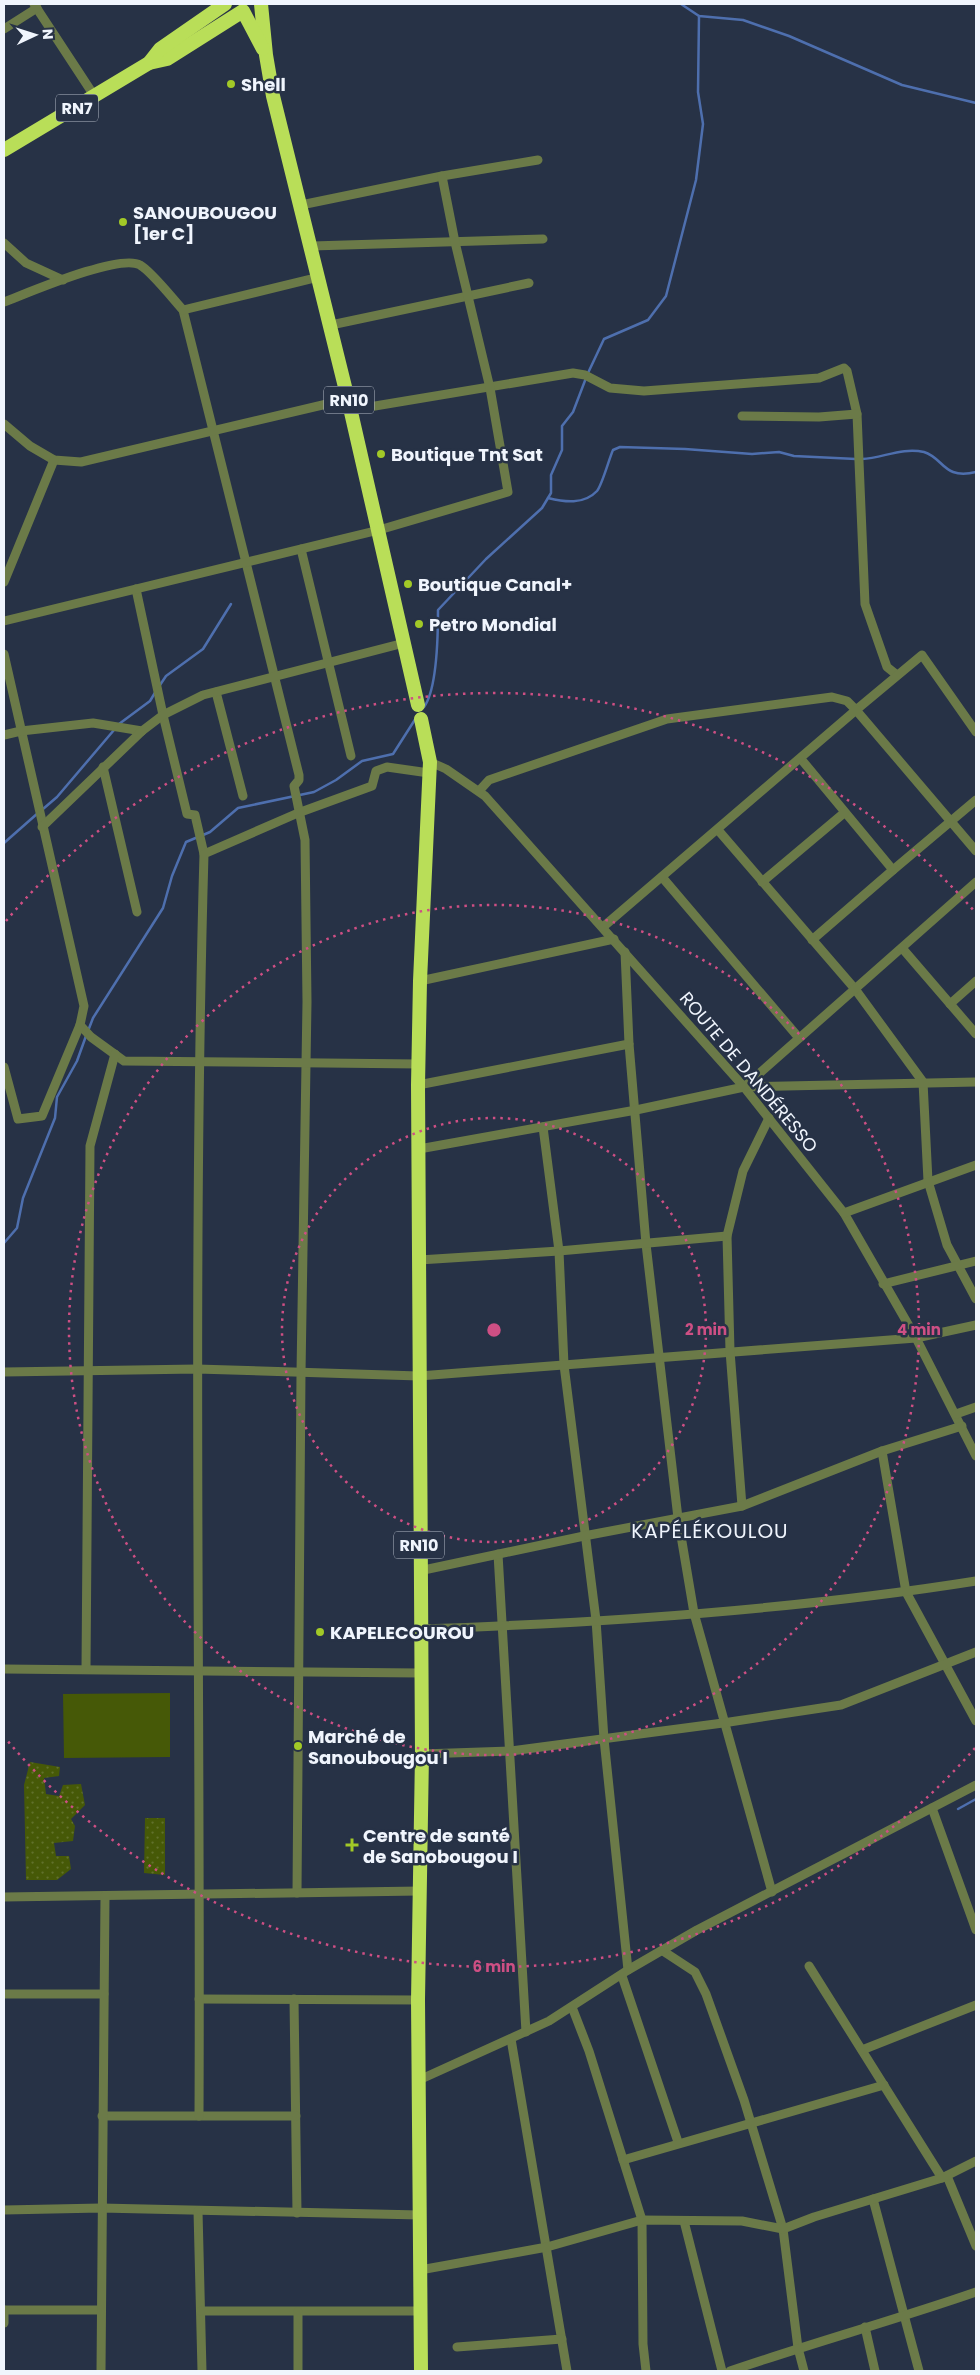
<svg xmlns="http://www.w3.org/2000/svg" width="980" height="2375" font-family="Poppins,sans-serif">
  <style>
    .park { fill: url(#park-dots) }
    .garden { fill: #465907 }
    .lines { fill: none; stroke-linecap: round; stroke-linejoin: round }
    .stream { stroke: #4e6fae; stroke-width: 2.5 }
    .minor { stroke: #6b7a48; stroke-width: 9 }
    .highway { stroke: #b9de58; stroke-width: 14 }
    .ring { fill: none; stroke: #ce4f84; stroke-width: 2.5; stroke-dasharray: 2.5 5 }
    .poi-dot { fill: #a2c927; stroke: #273246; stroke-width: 2 }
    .labels { text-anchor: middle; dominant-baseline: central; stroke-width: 5; stroke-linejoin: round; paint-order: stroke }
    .shield { fill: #273246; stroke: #b4bac6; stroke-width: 1 }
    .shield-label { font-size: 16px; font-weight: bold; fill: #f0f5fd }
    .poi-label { font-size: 18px; font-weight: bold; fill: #f0f5fd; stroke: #273246; text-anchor: start }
    .street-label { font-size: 18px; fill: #f0f5fd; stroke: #273246 }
    .quarter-label { font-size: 20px; letter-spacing: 1px; fill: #f0f5fd; stroke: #273246 }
    .centre { fill: #ce4f84; stroke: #273246; stroke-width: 2.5 }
    .ring-label { font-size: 15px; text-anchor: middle; font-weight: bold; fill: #ce4f84; stroke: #273246; stroke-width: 5; stroke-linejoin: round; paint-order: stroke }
  </style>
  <defs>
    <pattern id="park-dots" width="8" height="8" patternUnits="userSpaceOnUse" patternTransform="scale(1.25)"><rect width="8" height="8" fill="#465907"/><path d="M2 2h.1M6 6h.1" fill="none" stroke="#61712c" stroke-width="1.8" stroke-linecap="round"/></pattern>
  </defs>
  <rect width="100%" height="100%" fill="#273246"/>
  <!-- park -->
  <g class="park">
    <polygon points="30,1762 60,1767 59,1776 44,1778 46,1794 59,1796 63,1785 81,1784 85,1805 71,1819 75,1826 73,1841 54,1843 56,1856 69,1856 71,1869 57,1880 26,1880 24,1785"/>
    <polygon points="145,1818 165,1818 165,1875 144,1873"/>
  </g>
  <!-- garden -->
  <polygon class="garden" points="170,1693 170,1757 64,1758 63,1694"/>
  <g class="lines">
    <!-- stream -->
    <g class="stream">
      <polyline points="681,4 699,16 743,20 789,36 902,85 976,103"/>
      <polyline points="588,373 604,339 648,320 666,296 696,180 703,124 698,92 699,16"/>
      <path d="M862,459C883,458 902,447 924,452C944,458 943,480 976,472"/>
      <path d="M548,498C564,502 584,505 597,491C602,485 609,459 613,450L620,447L685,449L752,454L779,452L794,456L856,459"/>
      <polyline points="160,685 166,676 203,649 231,604"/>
      <path d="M424,707C437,689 438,634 438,610L486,559L542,508L551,493V475L562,450V426L573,412L586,378"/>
      <polyline points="119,724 150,701 156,691"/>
      <polyline points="43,809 57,797 114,730"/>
      <polyline points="203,835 210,832 238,808 314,792 336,780 362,761 393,754 416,718"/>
      <polyline points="4,843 38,813"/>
      <polyline points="88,1031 93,1018 163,908 172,876 186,842 198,837"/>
      <polyline points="4,1243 17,1228 23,1198 55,1118 57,1097 77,1061 86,1036"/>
      <polyline points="958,1809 976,1799"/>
    </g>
    <!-- minor -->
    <g class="minor">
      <polyline points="34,4 95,97"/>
      <polyline points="4,29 37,8"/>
      <polyline points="301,205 442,176 538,160"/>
      <polyline points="4,243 26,263 63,280"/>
      <polyline points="312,246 543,239"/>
      <path d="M4,302C28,293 120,253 140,265C151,271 173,299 183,310L299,775V780L294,786L305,840L307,1002L301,1373L297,1893"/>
      <polyline points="183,310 319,277"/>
      <polyline points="331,325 529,283"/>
      <polyline points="351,410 573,373 585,375 610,388 644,391 819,378 844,368 847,371 857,414 865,604 887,667 897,675"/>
      <polyline points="742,416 819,417 857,414"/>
      <polyline points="4,424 30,446 54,460 81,462 348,399"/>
      <polyline points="301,549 351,756"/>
      <polyline points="4,582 54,460"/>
      <polyline points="136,589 163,715 187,814 195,815 204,854"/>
      <polyline points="4,621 379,530 508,492 490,388 455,242 442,176"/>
      <polyline points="4,654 84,1006 80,1025 91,1037 124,1061 419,1064"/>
      <polyline points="216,692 243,796"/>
      <polyline points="4,735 21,731 93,723 142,731"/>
      <polyline points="801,759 893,870 812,940"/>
      <polyline points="430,762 446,769 485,796 744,1087 844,1213 916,1338 976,1456"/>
      <polyline points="103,767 137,912"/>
      <polyline points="479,791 489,780 667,719 832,697 847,701 856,710 922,655 976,732"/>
      <polyline points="42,827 142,731 163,715 203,695 404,643"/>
      <polyline points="718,830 855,989 923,1082 928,1181 947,1245 976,1299"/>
      <polyline points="893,870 976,800"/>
      <polyline points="662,877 799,1038"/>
      <polyline points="762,882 844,813"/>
      <polyline points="976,882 744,1087 976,1082"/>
      <polyline points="603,927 856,710 976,851"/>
      <polyline points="902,948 976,1034"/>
      <polyline points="625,952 629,1044 646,1244 678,1518 694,1613 772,1892"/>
      <polyline points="420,981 614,939"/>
      <polyline points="950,1004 976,981"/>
      <polyline points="4,1067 18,1119 42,1116 80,1025"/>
      <polyline points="418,1085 629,1044"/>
      <polyline points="543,1127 559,1251 564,1365 596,1620 604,1739 628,1970"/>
      <polyline points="419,1149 636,1110 744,1087"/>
      <polyline points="844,1213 976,1165"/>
      <polyline points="419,1260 559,1251 727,1236"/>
      <polyline points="883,1284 976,1261"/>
      <polyline points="4,1372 197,1369 419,1376 916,1338 976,1325"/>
      <polyline points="956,1414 976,1407"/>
      <polyline points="882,1451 906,1592 976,1721"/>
      <polyline points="742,1506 730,1351 727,1236 743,1171 769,1118"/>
      <polyline points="498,1554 526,2032"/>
      <polyline points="419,1571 584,1536 742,1506 882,1451 962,1426"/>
      <path d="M420,1629C606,1623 793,1610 976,1581"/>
      <polyline points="4,1669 420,1673"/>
      <polyline points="86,1669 90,1146 115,1054"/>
      <polyline points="422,1754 511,1751 723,1723 841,1705 976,1652"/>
      <polyline points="932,1808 976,1930"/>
      <polyline points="4,1897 420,1891"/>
      <polyline points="663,1951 695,1972 706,1994 744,2100 783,2229 798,2348 804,2371"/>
      <polyline points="809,1966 942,2178"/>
      <polyline points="622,1976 678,2142"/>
      <polyline points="4,1994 104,1994"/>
      <polyline points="199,1999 418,2000"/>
      <polyline points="294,1999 297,2213"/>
      <polyline points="572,2007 589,2051 642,2220 643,2344 646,2371"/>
      <polyline points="511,2039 567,2371"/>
      <polyline points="862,2050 976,2005"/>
      <polyline points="419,2080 549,2021 628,1970 697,1930 976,1785"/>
      <polyline points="102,2116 296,2116"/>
      <path d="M199,2116C201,1695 192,1275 204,854L298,813L372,786L376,771L387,767L429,773"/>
      <polyline points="623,2160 884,2085"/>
      <polyline points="947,2176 976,2246"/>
      <polyline points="873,2199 919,2371"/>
      <polyline points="4,2210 101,2208 420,2215"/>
      <polyline points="198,2211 202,2371"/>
      <polyline points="684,2221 722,2371"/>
      <polyline points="420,2270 547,2247 642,2220 742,2221 783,2229 814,2217 942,2178 976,2161"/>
      <polyline points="4,2310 100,2310"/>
      <polyline points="201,2311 421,2311"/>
      <polyline points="4,2323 4,2310"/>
      <polyline points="865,2327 875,2371"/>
      <polyline points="457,2347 562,2339"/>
      <polyline points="101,2371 105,1896"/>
      <polyline points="298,2371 298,2312"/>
      <path d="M730,2371C812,2343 895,2320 976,2292"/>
    </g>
    <!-- highway -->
    <g class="highway">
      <polyline points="261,4 266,55 273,96 348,399 418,705"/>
      <polyline points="149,63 167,59 243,11 263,49"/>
      <polyline points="4,150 149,63 160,49 225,4"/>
      <polyline points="421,2371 418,2000 422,1754 418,1085 420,981 430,762 421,719"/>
    </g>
  </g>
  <!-- distance rings -->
  <g class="ring">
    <circle cx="494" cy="1330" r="212"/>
    <circle cx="494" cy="1330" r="425"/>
    <path d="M975 1748A637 637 0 0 1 6 1739M6 921A637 637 0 0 1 975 912"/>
  </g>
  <!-- markers -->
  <g class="poi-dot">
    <circle cx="231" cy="84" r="5"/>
    <circle cx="123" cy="222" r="5"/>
    <circle cx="381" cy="454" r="5"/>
    <circle cx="408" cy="584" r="5"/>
    <circle cx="419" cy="624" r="5"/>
    <circle cx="320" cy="1632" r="5"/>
    <circle cx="298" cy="1746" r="5"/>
    <path d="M349.5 1837.5h5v5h5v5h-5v5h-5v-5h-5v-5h5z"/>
  </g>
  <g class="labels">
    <!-- shield labels -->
    <g class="shield">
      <rect x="56" y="94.5" width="42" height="27" rx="4"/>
      <rect x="324" y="386.5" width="50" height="27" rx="4"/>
      <rect x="394" y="1531.5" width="50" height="27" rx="4"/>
    </g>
    <g class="shield-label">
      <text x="77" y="108">RN7</text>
      <text x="349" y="400">RN10</text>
      <text x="419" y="1545">RN10</text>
    </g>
    <!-- poi labels -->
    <g class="poi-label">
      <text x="241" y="84">Shell</text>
      <text x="133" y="212">SANOUBOUGOU<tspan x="133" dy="21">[1er C]</tspan></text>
      <text x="391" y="454">Boutique Tnt Sat</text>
      <text x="418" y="584">Boutique Canal+</text>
      <text x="429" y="624">Petro Mondial</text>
      <text x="330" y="1632">KAPELECOUROU</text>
      <text x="308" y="1736">Marché de<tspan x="308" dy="21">Sanoubougou I</tspan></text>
      <text x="363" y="1835">Centre de santé<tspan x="363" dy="21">de Sanobougou I</tspan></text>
    </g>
    <!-- street labels -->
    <g class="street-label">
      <text transform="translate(749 1072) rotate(50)">ROUTE DE DANDÉRESSO</text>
    </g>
    <!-- quarter labels -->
    <g class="quarter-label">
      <text x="710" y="1531">KAPÉLÉKOULOU</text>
    </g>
  </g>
  <circle cx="494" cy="1330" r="8" class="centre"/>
  <g class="ring-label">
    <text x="706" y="1335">2 min</text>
    <text x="919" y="1335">4 min</text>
    <text x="494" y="1972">6 min</text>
  </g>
  <!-- border -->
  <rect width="980" height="2375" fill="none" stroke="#f0f5fd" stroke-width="10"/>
  <!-- north arrow -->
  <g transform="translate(35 35) rotate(86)" stroke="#273246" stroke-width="4" paint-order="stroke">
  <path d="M0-4L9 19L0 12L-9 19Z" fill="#f0f5fd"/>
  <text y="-8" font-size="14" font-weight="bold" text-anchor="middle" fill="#f0f5fd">N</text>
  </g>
</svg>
